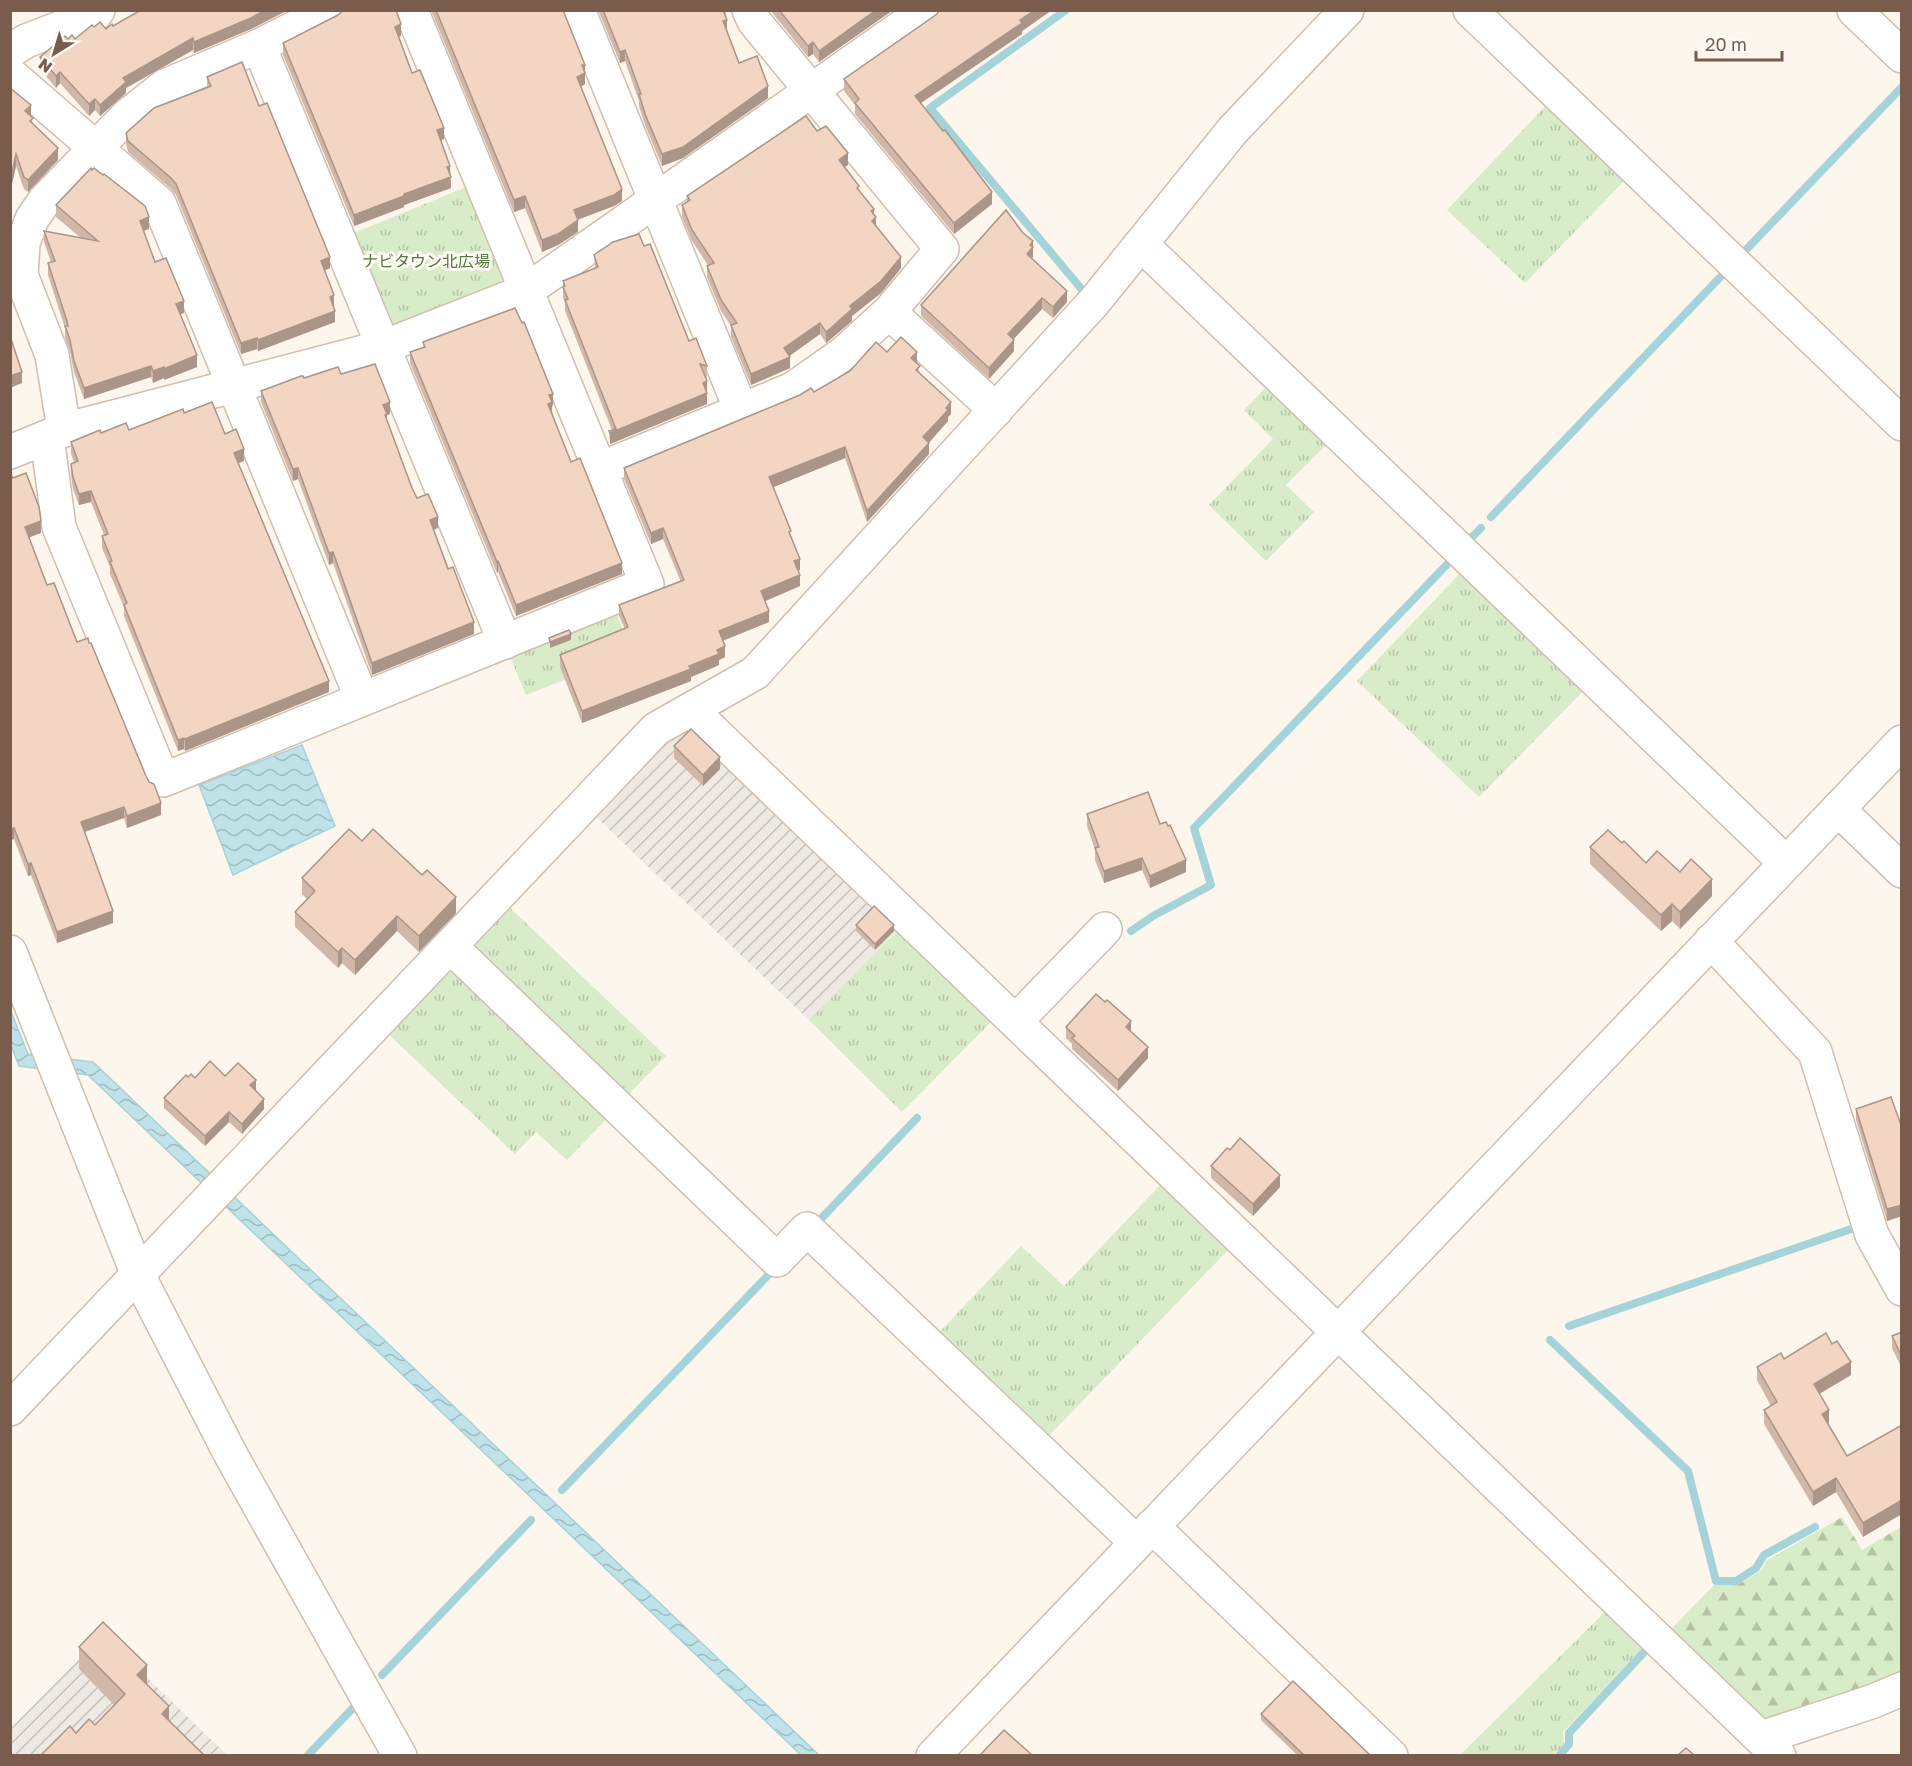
<svg xmlns="http://www.w3.org/2000/svg" width="1912" height="1766" font-family="'Golos Text','Noto Sans JP',sans-serif">
  <style>
    .industrial { fill: url(#industrial-furrows) }
    .grass { fill: url(#grass-tufts) }
    .forest { fill: url(#forest-firs) }
    .water { fill: url(#water-waves); stroke: #a5d3da; stroke-width: 1.5 }
    .lines { fill: none; stroke-linecap: round; stroke-linejoin: round }
    .stream { stroke: #a5d3da; stroke-width: 8 }
    .street-casing { stroke: #d1beb0; stroke-width: 36 }
    .street { stroke: #fff; stroke-width: 33 }
    .wall { fill: #d1b7a8 }
    .shaded-wall { fill: #aa9588 }
    .building { fill: #f3d5c3; stroke: #aa9588; stroke-width: 1.5 }
    .labels { text-anchor: middle; dominant-baseline: central; stroke-width: 6; stroke-linejoin: round; paint-order: stroke }
    .park-label { font-size: 16px; fill: #537a41; stroke: #fffaf3 }
  </style>
  <defs>
    <pattern id="industrial-furrows" width="10" height="10" patternUnits="userSpaceOnUse" patternTransform="scale(1.5)"><rect width="10" height="10" fill="#efe9e4"/><path d="M-1 1l2-2M0 10L10 0M9 11l2-2" fill="none" stroke="#c7c0bb"/></pattern>
    <pattern id="grass-tufts" width="24" height="20" patternUnits="userSpaceOnUse" patternTransform="scale(1.5)"><rect width="24" height="20" fill="#d8ecc9"/><path d="M3 7l-1-3M5 7V3M7 7l1-3M15 17l-1-3M17 17v-4M19 17l1-3" fill="none" stroke="#b4c2a5"/></pattern>
    <pattern id="forest-firs" width="22" height="20" patternUnits="userSpaceOnUse" patternTransform="scale(1.5)"><rect width="22" height="20" fill="#d8ecc9"/><path d="M5 1l3.5 6h-7zM16 11l3.5 6h-7z" fill="#b4c2a5"/></pattern>
    <pattern id="water-waves" width="16" height="10" patternUnits="userSpaceOnUse" patternTransform="scale(1.5)"><rect width="16" height="10" fill="#bfe3e8"/><path d="M0 5q4-4 8 0t8 0" fill="none" stroke="#a0bbbe"/></pattern>
  </defs>
  <rect width="100%" height="100%" fill="#fdf6ec"/>
  <!-- industrial -->
  <g class="industrial">
    <polygon points="693,731 899,929 809,1020 593,814 667,736"/>
    <polygon points="103,1635 227,1755 11,1755 10,1729"/>
  </g>
  <!-- grass -->
  <g class="grass">
    <polygon points="1554,97 1633,172 1525,283 1447,210"/>
    <polygon points="469,186 504,272 499,289 402,328 388,324 351,234"/>
    <polygon points="1274,379 1334,437 1286,485 1314,512 1266,561 1209,505 1273,439 1244,410"/>
    <polygon points="1469,564 1590,684 1479,797 1357,681"/>
    <polygon points="616,612 632,653 526,695 509,654"/>
    <polygon points="507,905 666,1056 621,1102 468,947"/>
    <polygon points="899,929 992,1021 902,1112 809,1020"/>
    <polygon points="451,964 613,1112 567,1160 536,1132 515,1154 386,1032"/>
    <polygon points="1163,1182 1231,1247 1042,1443 933,1339 1021,1246 1064,1286"/>
    <polygon points="1610,1607 1647,1644 1563,1732 1564,1745 1553,1755 1459,1756"/>
  </g>
  <!-- forest -->
  <polygon class="forest" points="1842,1517 1862,1550 1901,1527 1901,1679 1774,1725 1762,1720 1669,1631 1714,1585 1737,1585 1762,1570 1766,1561"/>
  <!-- water -->
  <g class="water">
    <polygon points="302,745 335,826 233,875 199,785"/>
    <polygon points="10,1009 28,1054 93,1062 819,1755 801,1755 88,1075 19,1066 11,1045"/>
  </g>
  <g class="lines">
    <!-- stream -->
    <g class="stream">
      <polyline points="1066,10 930,108 1084,292"/>
      <polyline points="1741,255 1902,87"/>
      <polyline points="1491,517 1728,269"/>
      <polyline points="1467,542 1481,528"/>
      <polyline points="1131,931 1153,916 1211,885 1194,828 1456,555"/>
      <polyline points="816,1224 917,1118"/>
      <polyline points="1569,1326 1854,1228 1861,1232"/>
      <polyline points="1550,1340 1688,1471 1716,1581 1736,1581 1756,1568 1764,1555 1815,1527"/>
      <polyline points="562,1490 775,1268"/>
      <polyline points="382,1675 531,1520"/>
      <polyline points="307,1756 353,1708"/>
      <polyline points="1559,1756 1569,1744 1569,1733 1647,1649"/>
    </g>
    <defs>
      <g id="street">
        <polyline points="578,10 741,410"/>
        <polyline points="1470,10 1902,424"/>
        <polyline points="1854,10 1902,56"/>
        <polyline points="259,46 505,642"/>
        <polyline points="10,51 26,41 94,15 98,10"/>
        <polyline points="10,74 159,203 362,699"/>
        <polyline points="1141,244 1786,863"/>
        <polyline points="889,312 996,410"/>
        <polyline points="64,430 52,355 21,275 23,243 32,219 45,200 127,116 165,86 259,46 330,10"/>
        <polyline points="47,437 59,527 163,780 647,584 411,10"/>
        <polyline points="10,452 64,430 383,347 526,291 926,10"/>
        <polyline points="600,469 793,389 844,353 889,312 942,249 754,21 749,10"/>
        <polyline points="691,710 1779,1756"/>
        <polyline points="1838,809 1902,871"/>
        <polyline points="1711,941 1815,1052 1872,1235 1902,1289"/>
        <polyline points="450,946 777,1260 807,1229 1136,1542"/>
        <polyline points="10,952 138,1275 232,1457 400,1756"/>
        <polyline points="1016,1021 1105,929"/>
        <polyline points="10,1409 656,729 755,673 1094,302 1233,130 1347,10"/>
        <polyline points="1152,1526 1391,1756"/>
        <polyline points="1761,1738 1871,1702 1902,1689"/>
        <polyline points="933,1756 1902,742"/>
      </g>
    </defs>
    <!-- street casing -->
    <use href="#street" class="street-casing"/>
    <!-- street -->
    <use href="#street" class="street"/>
  </g>
  <!-- wall -->
  <g class="wall">
    <polygon points="141,10 288,10 251,29 194,53 193,50 126,88 126,93 100,116 95,110 89,116 60,83 56,88 40,69 40,57 68,39 75,39 94,27 106,29 113,26"/>
    <polygon points="431,10 563,10 585,71 585,84 581,87 622,201 614,206 577,220 578,232 558,245 542,252 525,208 514,212"/>
    <polygon points="598,10 726,10 727,30 739,63 768,98 683,158 662,166 645,125 639,106 639,101 625,61 620,63"/>
    <polygon points="770,10 893,10 819,62 813,54 808,57"/>
    <polygon points="939,10 1052,10 1022,31 1022,34 921,103 992,204 954,234 855,114 855,105 844,91 844,79 937,14"/>
    <polygon points="338,15 401,36 398,37 412,73 444,139 441,140 450,174 451,188 404,205 404,207 354,226 283,55 283,43"/>
    <polygon points="207,77 259,106 330,268 325,270 334,306 335,322 258,351 257,349 241,354 176,195 171,189 128,152 126,144 126,133 207,88"/>
    <polygon points="10,88 31,116 33,124 58,160 28,192 24,189 16,166 10,193"/>
    <polygon points="817,131 848,165 844,167 874,214 876,226 901,268 881,293 852,316 852,321 832,338 826,343 820,334 789,356 790,368 751,385 731,337 731,326 721,311 707,277 707,266 708,265 692,241 682,217 682,205 687,202 687,196"/>
    <polygon points="56,205 149,229 143,231 155,262 184,313 180,314 197,367 164,380 164,378 153,383 151,377 84,399 74,372 70,352 65,338 65,328 48,275 48,263 51,262 44,242 44,231 81,238 56,217"/>
    <polygon points="644,246 689,341 707,366 707,377 705,376 707,404 610,444 609,431 612,430 565,311 565,302 563,298 563,281 595,268 594,255"/>
    <polygon points="1032,259 1067,302 1053,318 1042,309 1013,339 1014,351 989,379 921,316 921,305"/>
    <polygon points="423,342 553,405 552,406 552,413 571,462 622,574 516,616 498,572 497,573 410,363 410,352 423,347"/>
    <polygon points="887,352 917,363 920,374 951,414 948,417 948,421 929,443 929,454 867,522 845,458 773,487 791,536 800,570 798,571 800,586 765,601 769,622 723,641 725,657 719,660 719,665 691,677 691,681 582,723 560,667 560,655 625,629 619,616 619,605 681,582 663,539 651,544 624,479 624,468 814,392"/>
    <polygon points="341,374 390,414 387,415 387,420 412,488 417,498 438,528 434,530 474,634 372,675 333,563 329,565 298,479 293,481 261,402 261,391 304,378"/>
    <polygon points="184,413 225,434 244,461 238,463 329,692 185,751 184,749 178,751 124,616 124,607 110,574 110,567 102,548 102,536 104,535 91,502 79,505 73,489 71,475 71,464 74,462 71,454 71,442 101,433 129,430"/>
    <polygon points="10,475 41,533 29,537 47,585 77,642 161,815 127,828 124,818 85,832 113,923 57,943 31,875 28,876 14,839 10,840"/>
    <polygon points="674,746 720,769 703,786 674,758"/>
    <polygon points="1087,814 1160,824 1186,872 1150,888 1142,870 1104,883 1095,860 1095,850 1087,826"/>
    <polygon points="362,841 456,913 419,952 397,931 355,975 342,963 338,968 295,927 295,912 307,899 302,894 302,878"/>
    <polygon points="1622,843 1646,863 1680,872 1712,896 1680,929 1672,921 1661,931 1590,864 1590,847"/>
    <polygon points="856,925 894,931 875,950 856,931"/>
    <polygon points="1066,1027 1131,1032 1148,1058 1118,1091 1072,1049 1072,1044 1066,1038"/>
    <polygon points="225,1076 256,1090 264,1109 242,1134 229,1122 205,1146 164,1108 164,1098 188,1077 195,1078"/>
    <polygon points="1856,1109 1902,1128 1902,1216 1887,1221 1856,1120"/>
    <polygon points="1211,1166 1280,1187 1253,1216 1211,1178"/>
    <polygon points="1902,1332 1902,1369 1892,1348 1892,1336"/>
    <polygon points="1784,1359 1851,1375 1819,1394 1829,1423 1828,1424 1847,1456 1902,1425 1863,1537 1836,1492 1813,1506 1764,1424 1764,1410 1771,1406 1757,1380 1757,1367"/>
    <polygon points="79,1647 147,1685 169,1722 76,1733 95,1725 114,1705 79,1669"/>
    <polygon points="1261,1714 1370,1755 1297,1755 1261,1720"/>
  </g>
  <!-- shaded-wall -->
  <g class="shaded-wall">
    <polygon points="265,10 288,10 251,29 194,53 194,42"/>
    <polygon points="876,10 893,10 819,62 819,51"/>
    <polygon points="1035,10 1052,10 1022,31 1022,34 915,107 915,96"/>
    <polygon points="727,20 727,31 723,21"/>
    <polygon points="401,24 401,36 395,38 395,27"/>
    <polygon points="193,38 193,50 126,88 126,93 100,116 100,105 123,78"/>
    <polygon points="813,42 813,54 808,57 808,46"/>
    <polygon points="625,50 625,61 620,63 620,52"/>
    <polygon points="582,65 585,65 585,84 577,89 577,77"/>
    <polygon points="60,72 60,83 56,88 56,76"/>
    <polygon points="768,86 768,98 683,158 662,166 662,154"/>
    <polygon points="95,99 95,110 89,116 89,104"/>
    <polygon points="31,105 31,117 25,111"/>
    <polygon points="444,128 444,139 437,142 437,130"/>
    <polygon points="58,148 58,160 28,192 28,180"/>
    <polygon points="848,153 848,165 839,171 839,160"/>
    <polygon points="16,154 16,166 10,193 10,182"/>
    <polygon points="450,166 451,188 404,205 404,207 354,226 354,215 404,194"/>
    <polygon points="622,189 622,201 614,206 574,221 574,210"/>
    <polygon points="992,192 992,204 954,234 954,223"/>
    <polygon points="525,196 525,208 514,212 514,200"/>
    <polygon points="874,209 874,220 876,217 876,229 872,232 871,211"/>
    <polygon points="149,217 149,229 140,232 140,221"/>
    <polygon points="578,220 578,232 558,245 542,252 542,240"/>
    <polygon points="1033,241 1033,258 1027,254 1030,245"/>
    <polygon points="330,257 330,268 321,272 321,261"/>
    <polygon points="901,257 901,268 881,293 852,316 852,321 832,338 826,343 826,332 850,306"/>
    <polygon points="1067,291 1067,302 1053,318 1053,307"/>
    <polygon points="334,295 334,306 330,308 330,297"/>
    <polygon points="1042,298 1042,309 1008,345 1008,334"/>
    <polygon points="184,301 184,313 176,316 176,304"/>
    <polygon points="335,311 335,322 258,351 258,340"/>
    <polygon points="820,323 820,334 784,360 784,348"/>
    <polygon points="257,338 257,349 241,354 241,343"/>
    <polygon points="1014,340 1014,351 989,379 989,368"/>
    <polygon points="917,352 917,363 911,370 911,358"/>
    <polygon points="197,355 197,367 164,380 164,369"/>
    <polygon points="790,357 790,368 751,385 751,374"/>
    <polygon points="151,366 151,377 84,399 84,388"/>
    <polygon points="164,367 164,378 153,383 153,371"/>
    <polygon points="22,372 22,383 10,388 10,376"/>
    <polygon points="707,381 707,392 703,383"/>
    <polygon points="707,393 707,404 610,444 610,433"/>
    <polygon points="553,394 553,405 552,406 552,414 548,415 549,395"/>
    <polygon points="390,402 390,414 387,415 387,426 383,405"/>
    <polygon points="951,402 951,414 948,417 948,421 923,449 923,437"/>
    <polygon points="929,443 929,454 867,522 867,511"/>
    <polygon points="845,447 845,458 769,489 769,477"/>
    <polygon points="244,449 244,461 234,465 234,453"/>
    <polygon points="298,468 298,479 293,481 293,469"/>
    <polygon points="91,491 91,502 79,505 79,494"/>
    <polygon points="438,517 438,528 430,531 430,520"/>
    <polygon points="41,521 41,533 25,539 25,527"/>
    <polygon points="663,528 663,539 651,544 651,533"/>
    <polygon points="333,552 333,563 329,565 329,553"/>
    <polygon points="800,559 800,570 794,572 794,561"/>
    <polygon points="498,561 498,572 497,573 497,562"/>
    <polygon points="622,563 622,574 516,616 516,605"/>
    <polygon points="800,575 800,586 761,603 761,591"/>
    <polygon points="769,611 769,622 719,642 719,631"/>
    <polygon points="474,622 474,634 372,675 372,663"/>
    <polygon points="571,634 571,640 550,648 550,642"/>
    <polygon points="725,646 725,657 719,660 719,665 691,677 691,681 582,723 582,711 689,666 717,650"/>
    <polygon points="329,681 329,692 185,751 185,739"/>
    <polygon points="184,738 184,749 178,751 178,740"/>
    <polygon points="720,757 720,769 703,786 703,775"/>
    <polygon points="161,803 161,815 127,828 127,816"/>
    <polygon points="124,807 124,818 81,833 81,822"/>
    <polygon points="14,828 14,839 10,840 10,829"/>
    <polygon points="1142,858 1142,870 1104,883 1104,871"/>
    <polygon points="1186,860 1186,872 1150,888 1150,876"/>
    <polygon points="31,863 31,875 28,876 28,864"/>
    <polygon points="1712,879 1712,896 1680,929 1680,912"/>
    <polygon points="456,897 456,913 419,952 419,936"/>
    <polygon points="1672,904 1672,921 1661,931 1661,915"/>
    <polygon points="113,911 113,923 57,943 57,932"/>
    <polygon points="397,916 397,931 355,975 355,960"/>
    <polygon points="894,925 894,931 875,950 875,944"/>
    <polygon points="342,948 342,963 338,968 338,952"/>
    <polygon points="1131,1021 1131,1032 1126,1027"/>
    <polygon points="1148,1047 1148,1058 1118,1091 1118,1080"/>
    <polygon points="256,1080 256,1090 250,1095 250,1085"/>
    <polygon points="264,1099 264,1109 242,1134 242,1124"/>
    <polygon points="229,1112 229,1122 205,1146 205,1136"/>
    <polygon points="1280,1175 1280,1187 1253,1216 1253,1204"/>
    <polygon points="1902,1205 1902,1216 1887,1221 1887,1209"/>
    <polygon points="1851,1362 1851,1375 1814,1397 1814,1384"/>
    <polygon points="1829,1410 1829,1423 1822,1427 1822,1414"/>
    <polygon points="1836,1478 1836,1492 1813,1506 1813,1492"/>
    <polygon points="1902,1500 1902,1514 1863,1537 1863,1523"/>
    <polygon points="147,1665 147,1687 137,1675"/>
    <polygon points="169,1706 169,1728 162,1714"/>
  </g>
  <!-- building -->
  <g class="building">
    <polygon points="141,10 265,10 251,18 194,42 193,38 123,78 126,82 100,105 95,99 89,104 60,72 56,76 40,57 65,36 68,39 72,35 75,39 92,25 94,27 100,22 106,29 112,24 113,26"/>
    <polygon points="344,10 396,10 401,24 395,27 412,73 420,70 444,128 437,130 450,166 447,167 451,177 404,194 404,196 354,215 283,43 338,15"/>
    <polygon points="436,10 563,10 585,65 582,65 585,73 577,77 622,189 614,195 574,210 578,220 558,234 542,240 525,196 514,200"/>
    <polygon points="603,10 723,10 727,20 723,21 739,63 757,56 768,86 683,147 662,154 645,114 639,94 641,94 625,50 620,52"/>
    <polygon points="779,10 876,10 819,51 813,42 808,46"/>
    <polygon points="939,10 1035,10 1020,20 1022,23 915,96 943,131 945,130 992,192 954,223 855,103 859,99 844,79 937,14"/>
    <polygon points="242,62 259,106 267,103 330,257 321,261 334,295 330,297 335,311 258,340 257,338 241,343 176,184 171,178 128,141 126,133 154,108 211,86 207,77"/>
    <polygon points="10,88 31,105 25,111 33,118 30,121 58,148 28,180 24,177 16,154 10,182"/>
    <polygon points="806,116 817,131 826,126 848,153 839,160 859,186 857,188 874,209 871,211 876,217 872,221 901,257 881,281 850,306 852,309 832,327 826,332 820,323 784,348 790,357 751,374 731,325 737,323 721,300 707,266 714,263 692,230 682,205 690,200 687,196"/>
    <polygon points="91,168 92,170 94,168 103,175 104,174 145,206 149,217 140,221 155,262 166,258 184,301 176,304 197,355 164,369 164,367 153,371 151,366 84,388 74,361 70,340 65,326 68,326 67,321 48,263 55,261 44,231 98,241 56,205"/>
    <polygon points="1006,210 1023,233 1033,241 1030,245 1033,247 1027,254 1067,291 1053,307 1042,298 1008,334 1014,340 989,368 921,305"/>
    <polygon points="639,234 644,246 650,244 689,341 696,338 707,366 700,364 707,381 703,383 707,393 610,433 609,431 616,429 565,300 568,299 563,287 565,286 563,281 598,267 594,255 613,242"/>
    <polygon points="515,308 522,323 524,322 553,394 549,395 552,402 548,404 571,462 580,458 622,563 516,605 498,561 497,562 410,352 425,347 423,342"/>
    <polygon points="901,337 917,352 911,358 920,366 916,370 951,402 946,408 948,410 923,437 929,443 867,511 845,447 769,477 791,531 789,532 800,559 794,561 800,575 761,591 769,611 719,631 725,646 717,650 719,654 689,666 691,669 582,711 560,655 628,627 619,605 684,580 663,528 651,533 624,468 800,395 811,388 814,392 850,371 876,342 887,352"/>
    <polygon points="11,339 22,372 10,376 10,340"/>
    <polygon points="375,364 390,402 383,405 387,414 385,415 412,488 417,498 428,494 438,517 430,520 448,569 453,567 474,622 372,663 333,552 329,553 298,468 293,469 261,391 301,376 303,376 304,378 338,367 341,374"/>
    <polygon points="212,402 225,434 236,429 244,449 234,453 329,681 185,739 184,738 178,740 124,605 127,603 110,562 112,561 102,536 108,534 91,491 79,494 73,477 71,464 78,461 71,442 100,430 101,433 126,423 129,430 183,409 184,413"/>
    <polygon points="26,473 39,507 41,521 25,527 47,585 54,583 77,642 88,638 89,643 91,643 146,776 149,782 154,784 161,803 127,816 124,807 81,822 113,911 57,932 31,863 28,864 14,828 10,829 10,475 11,475 13,478"/>
    <polygon points="569,630 571,634 550,642 549,638"/>
    <polygon points="691,729 720,757 703,775 674,746"/>
    <polygon points="1148,792 1160,824 1166,822 1168,826 1170,825 1186,860 1150,876 1142,858 1104,871 1095,848 1099,847 1087,814"/>
    <polygon points="349,829 362,841 373,829 422,875 427,870 456,897 419,936 397,916 355,960 342,948 338,952 295,912 315,891 302,878"/>
    <polygon points="1608,830 1622,843 1624,841 1646,863 1657,851 1680,872 1691,859 1712,879 1680,912 1672,904 1661,915 1590,847"/>
    <polygon points="874,906 894,925 875,944 856,925"/>
    <polygon points="1096,994 1105,1002 1107,1000 1131,1021 1126,1027 1148,1047 1118,1080 1072,1038 1075,1036 1066,1027"/>
    <polygon points="210,1061 225,1076 238,1063 256,1080 250,1085 264,1099 242,1124 229,1112 205,1136 164,1098 186,1075 188,1077 191,1074 195,1078"/>
    <polygon points="1891,1097 1902,1128 1902,1205 1887,1209 1856,1109"/>
    <polygon points="1240,1138 1280,1175 1253,1204 1211,1166 1227,1148 1230,1150"/>
    <polygon points="1902,1332 1902,1357 1892,1336"/>
    <polygon points="1826,1333 1832,1344 1837,1341 1851,1362 1814,1384 1829,1410 1822,1414 1847,1456 1902,1425 1902,1500 1863,1523 1836,1478 1813,1492 1764,1410 1777,1402 1757,1367 1781,1353 1784,1359"/>
    <polygon points="103,1622 147,1665 137,1675 169,1706 162,1714 204,1755 41,1755 70,1726 76,1733 89,1719 95,1725 125,1694 79,1647"/>
    <polygon points="1293,1681 1370,1755 1304,1755 1261,1714"/>
    <polygon points="1004,1730 1032,1755 980,1755"/>
    <polygon points="1686,1748 1694,1755 1678,1755"/>
  </g>
  <g class="labels">
    <!-- park labels -->
    <g class="park-label">
      <text x="426" y="261">ナビタウン北広場</text>
    </g>
  </g>
  <!-- border -->
  <rect width="1912" height="1766" fill="none" stroke="#7a5c4d" stroke-width="24"/>
  <!-- north arrow -->
  <g transform="translate(54 54) rotate(217)" stroke="#fffaf3" stroke-width="4.5" paint-order="stroke">
  <path d="M0-4.5L10 22L0 15L-10 22Z" fill="#7a5c4d"/>
  <text y="-9" font-size="16" font-weight="bold" text-anchor="middle" fill="#7a5c4d">N</text>
  </g>
  <!-- scale -->
  <path d="M1696 51v9h86v-9" fill="none" stroke="#7a5c4d" stroke-width="3"/>
  <text x="1705" y="51" font-size="18" fill="#7a5c4d" stroke="#fffaf3" stroke-width="4.5" paint-order="stroke">20 m</text>
</svg>
